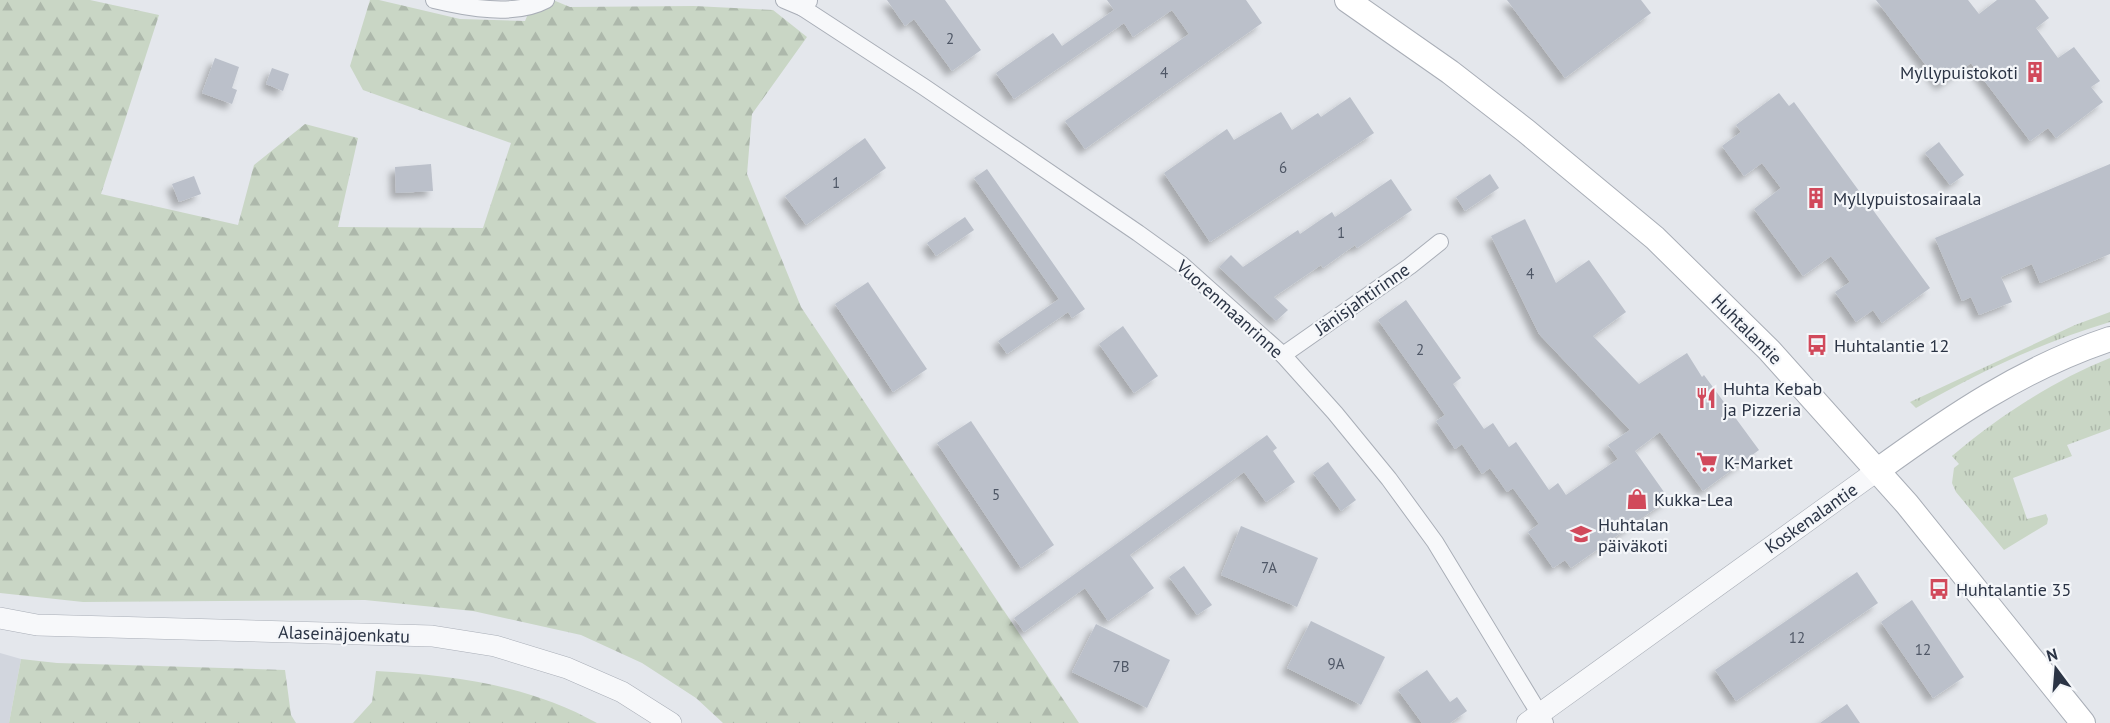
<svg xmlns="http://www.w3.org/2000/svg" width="2110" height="723" font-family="'PT Sans',sans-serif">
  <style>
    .built { fill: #d2d6de }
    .grass { fill: url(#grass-tufts) }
    .forest { fill: url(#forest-firs) }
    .building { fill: #bbc0ca; filter: url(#shadow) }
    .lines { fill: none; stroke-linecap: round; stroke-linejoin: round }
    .minor-casing { stroke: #a9aeb7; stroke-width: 18 }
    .tertiary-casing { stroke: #a9aeb7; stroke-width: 22 }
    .secondary-casing { stroke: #a9aeb7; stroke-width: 26 }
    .minor { stroke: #f7f8fa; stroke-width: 16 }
    .tertiary { stroke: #f7f8fa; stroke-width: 21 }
    .secondary { stroke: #fff; stroke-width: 24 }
    .labels { text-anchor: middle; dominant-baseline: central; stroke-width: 4.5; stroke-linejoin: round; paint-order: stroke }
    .number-label { font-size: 15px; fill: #4f5766 }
    .poi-label { font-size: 18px; fill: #2b3445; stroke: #f4f6f9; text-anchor: start }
    .street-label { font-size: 18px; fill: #2b3445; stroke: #f4f6f9 }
  </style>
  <defs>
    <pattern id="grass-tufts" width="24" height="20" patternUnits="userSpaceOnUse" patternTransform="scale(1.5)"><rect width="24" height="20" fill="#c9d6c5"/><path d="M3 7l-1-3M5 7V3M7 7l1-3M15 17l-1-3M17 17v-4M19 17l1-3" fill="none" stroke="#adb8ab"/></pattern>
    <pattern id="forest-firs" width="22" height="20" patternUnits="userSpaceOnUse" patternTransform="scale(1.5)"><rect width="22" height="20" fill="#c9d6c5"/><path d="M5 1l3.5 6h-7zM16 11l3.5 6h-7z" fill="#adb8ab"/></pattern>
    <filter id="shadow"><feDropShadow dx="-5.5" dy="5.5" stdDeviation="3" flood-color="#0004"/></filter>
  </defs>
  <rect width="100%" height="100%" fill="#e4e7ec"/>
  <!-- built -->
  <polygon class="built" points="0,653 21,659 9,723 0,723"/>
  <!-- grass -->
  <g class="grass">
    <path d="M2110,312V322C2038,344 1981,371 1916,408L1910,402L2075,325Z"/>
    <path d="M2110,358V429L2067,445L2072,456L2013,478L2027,519L2046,514L2048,519L2047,524L2004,550L1956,492L1952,483L1954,468L1959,464L1952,456C1999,416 2053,381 2110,358Z"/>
  </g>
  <!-- forest -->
  <g class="forest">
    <polygon points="0,0 90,0 159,15 101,194 238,225 254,165 305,124 358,138 338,227 483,228 511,143 363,90 350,66 370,0 379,0 460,19 525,21 534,0 553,0 570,7 694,6 773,10 807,37 752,114 747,174 801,307 1079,723 723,723 696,698 642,663 581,635 473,611 365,600 83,602 0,593"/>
    <polygon points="21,659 57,663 285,670 291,715 296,723 9,723"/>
    <path d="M376,671C452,675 530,685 597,723H353L372,702Z"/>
  </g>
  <!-- building -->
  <g class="building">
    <polygon points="887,0 945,0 981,50 952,71 914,19 905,26"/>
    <polygon points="1107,0 1246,0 1262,23 1085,149 1065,121 1189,34 1172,10 1133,37 1124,23 1014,99 996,73 1053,33 1062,46 1114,10"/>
    <polygon points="1507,0 1641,0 1651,13 1565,78"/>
    <polygon points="1876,0 1968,0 1979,14 1997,0 2035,0 2049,18 2036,28 2058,58 2074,47 2100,81 2091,87 2103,102 2056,138 2048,128 2030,141 1971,63 1941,85"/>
    <polygon points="215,58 239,67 232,88 237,90 232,104 202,93"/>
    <polygon points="272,68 289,74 283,91 266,84"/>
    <polygon points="1779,93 1789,106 1794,102 1930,288 1882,323 1873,310 1856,322 1835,292 1850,282 1831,256 1803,276 1754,209 1781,188 1762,163 1744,176 1722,146 1741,132 1736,125"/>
    <polygon points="1350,97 1374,133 1210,242 1164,173 1227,129 1234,140 1281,112 1292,130 1318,113 1321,117"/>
    <polygon points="865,138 886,168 806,225 785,196"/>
    <polygon points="1939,142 1964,175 1950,185 1925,153"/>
    <polygon points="431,164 433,191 396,193 395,167"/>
    <polygon points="2110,164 2110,254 2040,283 2032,264 2001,277 2012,302 1979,315 1971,297 1962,301 1935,238"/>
    <polygon points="987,169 1085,309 1072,318 1068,312 1007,354 998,341 1059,299 974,178"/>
    <polygon points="1490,174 1499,188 1465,211 1456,197"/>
    <polygon points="194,176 201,194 179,202 172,184"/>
    <polygon points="1391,179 1412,210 1357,248 1355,245 1323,268 1321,265 1274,297 1288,310 1276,321 1219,267 1231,255 1243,267 1298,230 1300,234 1332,212 1335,217"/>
    <polygon points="965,217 974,230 936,256 927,243"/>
    <polygon points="1525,219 1556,283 1589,260 1626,312 1593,336 1639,384 1687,353 1702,377 1704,375 1759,450 1703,491 1660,432 1635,451 1669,499 1571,568 1565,560 1553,568 1528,532 1539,524 1513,488 1507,492 1490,468 1482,474 1462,444 1455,449 1436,421 1445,415 1378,320 1406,300 1461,378 1453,384 1484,429 1493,423 1509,447 1516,442 1549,490 1558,483 1566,495 1618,459 1608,445 1630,430 1539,334 1491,236"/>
    <polygon points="868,282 927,369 893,392 835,304"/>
    <polygon points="1123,326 1158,376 1134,393 1099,344"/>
    <polygon points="971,421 1054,545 1021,568 937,443"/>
    <polygon points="1267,435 1277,448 1273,451 1295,482 1266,502 1244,472 1130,555 1154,588 1108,621 1085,588 1024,632 1014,618"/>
    <polygon points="1328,462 1356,500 1341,511 1313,473"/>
    <polygon points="1241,526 1318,558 1297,607 1221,575"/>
    <polygon points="1184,566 1212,605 1197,615 1169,577"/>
    <polygon points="1857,572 1878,603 1736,701 1715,670"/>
    <polygon points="1912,600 1964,677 1933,698 1881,622"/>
    <polygon points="1311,621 1385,657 1361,705 1287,668"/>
    <polygon points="1096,624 1170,660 1147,708 1072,672"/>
    <polygon points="1427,670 1450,702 1457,697 1467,711 1450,723 1422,723 1398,690"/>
    <polygon points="1847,704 1860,723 1820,723"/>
  </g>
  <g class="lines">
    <defs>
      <g id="minor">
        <path d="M434,0C467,8 515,17 546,0"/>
        <polyline points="784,0 803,8 809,1"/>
        <polyline points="803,8 924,87 1138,233 1181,264 1283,355 1335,413 1389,479 1435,542 1545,723"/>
        <polyline points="1283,355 1410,266 1440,242"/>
      </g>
      <g id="tertiary">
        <polyline points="0,618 37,625 432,636 495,646 567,668 622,692 671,723"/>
        <polyline points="1527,723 1878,470"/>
      </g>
      <g id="secondary">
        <polyline points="1347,0 1450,72 1526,131 1655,238 1769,350 1907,504 2083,723"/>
        <path d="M1878,470C1951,417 2023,368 2110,339"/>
      </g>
    </defs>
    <!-- minor casing -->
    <use href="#minor" class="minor-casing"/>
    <!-- tertiary casing -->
    <use href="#tertiary" class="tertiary-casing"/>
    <!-- secondary casing -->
    <use href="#secondary" class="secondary-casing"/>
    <!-- minor -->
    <use href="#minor" class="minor"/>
    <!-- tertiary -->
    <use href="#tertiary" class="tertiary"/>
    <!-- secondary -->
    <use href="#secondary" class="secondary"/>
  </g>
  <!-- icons -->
  <defs>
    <symbol id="building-bare" viewBox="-9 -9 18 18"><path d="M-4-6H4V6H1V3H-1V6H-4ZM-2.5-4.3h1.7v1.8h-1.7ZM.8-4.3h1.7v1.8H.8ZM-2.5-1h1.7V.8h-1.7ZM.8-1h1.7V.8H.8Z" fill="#d1495b" stroke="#f4f6f9" stroke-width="2.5" paint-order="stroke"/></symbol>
    <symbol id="bus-bare" viewBox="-9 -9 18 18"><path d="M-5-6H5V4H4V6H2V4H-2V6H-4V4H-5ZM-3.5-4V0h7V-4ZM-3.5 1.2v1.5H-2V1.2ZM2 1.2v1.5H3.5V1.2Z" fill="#d1495b" stroke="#f4f6f9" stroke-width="2.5" paint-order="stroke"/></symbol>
    <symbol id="restaurant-bare" viewBox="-9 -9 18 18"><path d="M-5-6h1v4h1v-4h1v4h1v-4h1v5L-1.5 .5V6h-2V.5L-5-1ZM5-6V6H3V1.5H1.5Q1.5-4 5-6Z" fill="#d1495b" stroke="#f4f6f9" stroke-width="2.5" paint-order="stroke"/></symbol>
    <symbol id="supermarket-bare" viewBox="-9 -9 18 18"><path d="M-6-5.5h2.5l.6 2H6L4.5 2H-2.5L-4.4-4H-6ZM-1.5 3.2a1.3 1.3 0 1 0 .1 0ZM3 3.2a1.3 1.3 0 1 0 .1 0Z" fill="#d1495b" stroke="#f4f6f9" stroke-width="2.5" paint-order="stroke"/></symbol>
    <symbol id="shop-bare" viewBox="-9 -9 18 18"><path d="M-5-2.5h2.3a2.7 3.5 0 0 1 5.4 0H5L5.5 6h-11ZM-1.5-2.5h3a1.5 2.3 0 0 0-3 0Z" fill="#d1495b" stroke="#f4f6f9" stroke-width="2.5" paint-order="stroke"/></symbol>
    <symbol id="school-bare" viewBox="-9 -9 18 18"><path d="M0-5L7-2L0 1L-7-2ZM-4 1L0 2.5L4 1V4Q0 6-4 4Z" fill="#d1495b" stroke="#f4f6f9" stroke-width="2.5" paint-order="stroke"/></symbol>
  </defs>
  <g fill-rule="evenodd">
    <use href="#building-bare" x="2020" y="57" width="30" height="30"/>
    <use href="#building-bare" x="1801" y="183" width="30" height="30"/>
    <use href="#bus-bare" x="1802" y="330" width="30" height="30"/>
    <use href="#restaurant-bare" x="1691" y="383" width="30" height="30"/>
    <use href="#supermarket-bare" x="1692" y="447" width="30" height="30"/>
    <use href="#shop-bare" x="1622" y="484" width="30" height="30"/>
    <use href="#school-bare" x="1566" y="519" width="30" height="30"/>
    <use href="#bus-bare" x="1924" y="574" width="30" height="30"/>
  </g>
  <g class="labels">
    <!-- number labels -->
    <g class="number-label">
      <text x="950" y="38">2</text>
      <text x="1164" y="72">4</text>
      <text x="1283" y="167">6</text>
      <text x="836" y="182">1</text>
      <text x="1341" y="232">1</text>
      <text x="1530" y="273">4</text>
      <text x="1420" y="349">2</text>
      <text x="996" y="494">5</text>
      <text x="1269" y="567">7A</text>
      <text x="1797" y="637">12</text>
      <text x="1923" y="649">12</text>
      <text x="1336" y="663">9A</text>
      <text x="1121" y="666">7B</text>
    </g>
    <!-- poi labels -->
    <g class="poi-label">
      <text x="2018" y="72" text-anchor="end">Myllypuistokoti</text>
      <text x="1833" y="198">Myllypuistosairaala</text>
      <text x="1834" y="345">Huhtalantie 12</text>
      <text x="1723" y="388">Huhta Kebab<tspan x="1723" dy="21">ja Pizzeria</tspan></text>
      <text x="1724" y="462">K-Market</text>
      <text x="1654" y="499">Kukka-Lea</text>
      <text x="1598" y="524">Huhtalan<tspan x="1598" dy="21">päiväkoti</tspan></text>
      <text x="1956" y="589">Huhtalantie 35</text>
    </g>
    <!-- street labels -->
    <g class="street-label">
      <text transform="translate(1362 299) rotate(-35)">Jänisjahtirinne</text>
      <text transform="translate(1230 309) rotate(42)">Vuorenmaanrinne</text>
      <text transform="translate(1747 329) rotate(45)">Huhtalantie</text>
      <text transform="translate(1811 518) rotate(-35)">Koskenalantie</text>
      <text transform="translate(344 634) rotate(2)">Alaseinäjoenkatu</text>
    </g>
  </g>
  <!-- north arrow -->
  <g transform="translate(2056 669) rotate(344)" stroke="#f4f6f9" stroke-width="4.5" paint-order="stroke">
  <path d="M0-4.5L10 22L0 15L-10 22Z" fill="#2b3445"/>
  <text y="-9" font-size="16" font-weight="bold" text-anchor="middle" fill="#2b3445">N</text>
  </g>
</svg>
